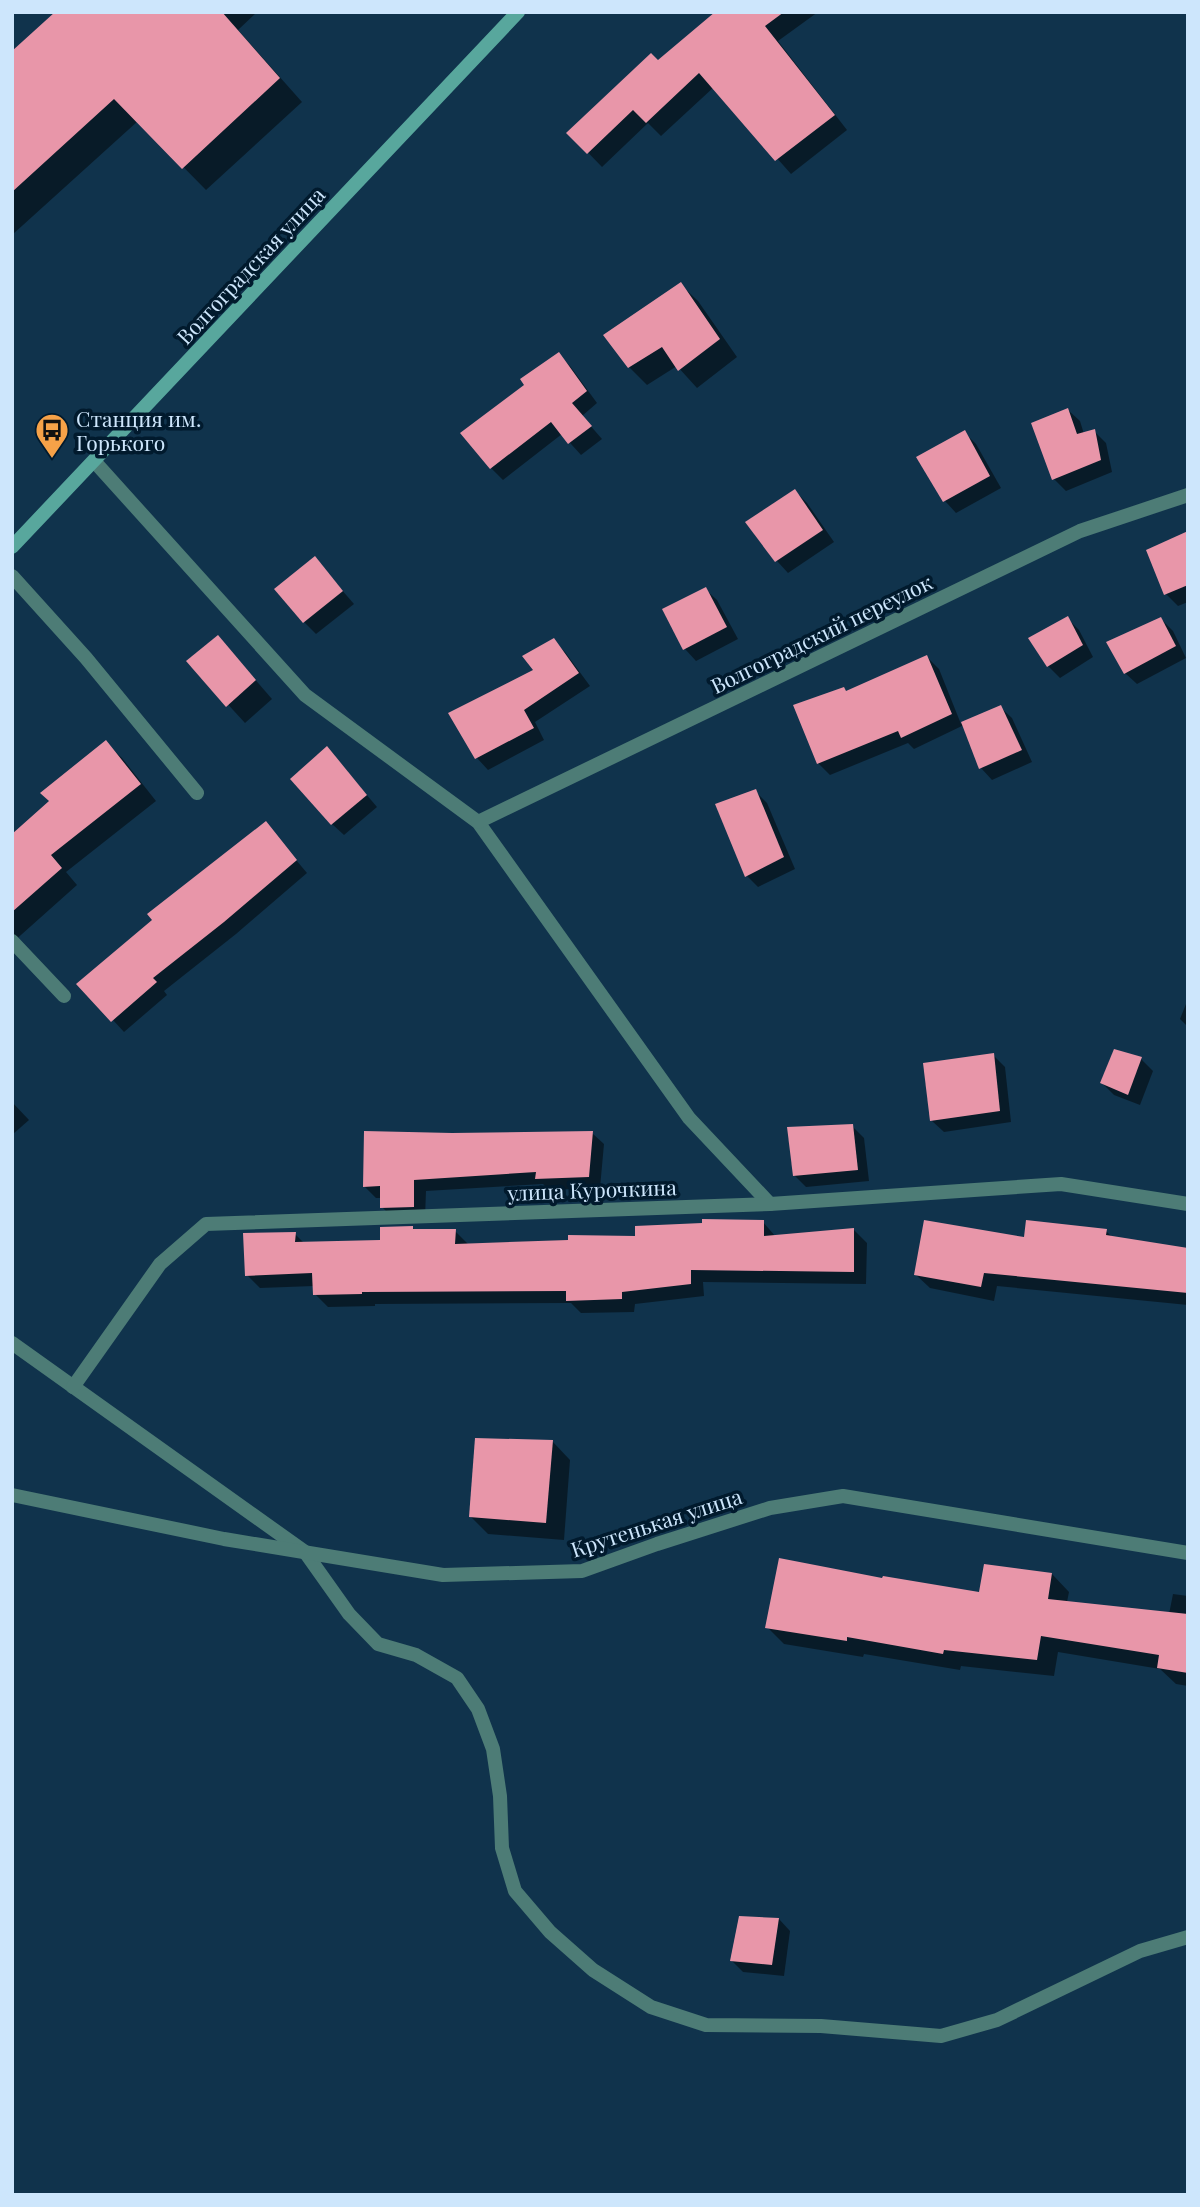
<svg xmlns="http://www.w3.org/2000/svg" width="1200" height="2207" font-family="'Playfair Display',serif">
  <style>
    .shadow { fill: #0007 }
    .building { fill: #e896a9 }
    .lines { fill: none; stroke-linecap: round; stroke-linejoin: round }
    .minor { stroke: #4d7c76; stroke-width: 14 }
    .secondary { stroke: #58a79d; stroke-width: 14 }
    .labels { text-anchor: middle; dominant-baseline: central; stroke-width: 7; stroke-linejoin: round; paint-order: stroke }
    .street-label { font-size: 21px; fill: #cde6fc; stroke: #011a2d }
    .poi-label { font-size: 21px; fill: #cde6fc; stroke: #011a2d; text-anchor: start }
  </style>
  <rect width="100%" height="100%" fill="#10334c"/>
  <!-- shadow -->
  <g class="shadow">
    <polygon points="58,12 257,12 238,30 302,102 206,190 138,121 12,235 12,54"/>
    <polygon points="718,12 818,12 778,41 847,130 791,174 714,87 661,136 648,123 602,167 569,133"/>
    <polygon points="680,284 698,301 737,357 697,388 677,366 647,385 629,367"/>
    <polygon points="558,354 570,366 597,403 582,416 602,439 581,455 562,434 503,480 491,468 527,386"/>
    <polygon points="1068,410 1080,421 1084,434 1094,431 1106,443 1112,472 1066,491 1054,479"/>
    <polygon points="964,432 976,444 1001,488 956,513 945,501"/>
    <polygon points="795,491 807,503 834,542 788,573 777,561 748,522"/>
    <polygon points="1188,533 1188,602 1178,606 1166,594"/>
    <polygon points="315,559 354,604 316,634 304,622"/>
    <polygon points="705,589 717,600 738,639 696,661 685,649 664,610"/>
    <polygon points="1067,618 1079,630 1093,657 1060,678 1048,666"/>
    <polygon points="1161,619 1173,631 1186,658 1137,684 1125,673"/>
    <polygon points="218,637 272,699 245,723 189,662"/>
    <polygon points="554,641 565,652 590,686 535,722 544,740 488,770 477,758 451,713 535,671"/>
    <polygon points="927,657 939,669 961,724 1000,707 1012,718 1032,762 992,780 981,768 964,725 914,749 908,743 830,775 818,763 847,693"/>
    <polygon points="106,743 122,758 156,801 66,872 77,885 12,943 12,836 51,802"/>
    <polygon points="327,748 377,807 344,835 332,824"/>
    <polygon points="755,791 767,803 795,869 758,887 747,876"/>
    <polygon points="265,823 307,873 236,934 164,991 167,995 124,1032 113,1020"/>
    <polygon points="1188,999 1188,1027 1180,1019"/>
    <polygon points="993,1055 1005,1067 1011,1122 944,1132 932,1121"/>
    <polygon points="1141,1059 1153,1071 1140,1105 1114,1095 1102,1083"/>
    <polygon points="12,1102 29,1120 12,1135"/>
    <polygon points="852,1126 864,1138 869,1181 806,1187 794,1175"/>
    <polygon points="592,1133 604,1144 600,1188 549,1190 543,1184 426,1191 425,1218 394,1219 382,1207 382,1198 376,1198 364,1186 452,1135"/>
    <polygon points="763,1222 776,1237 854,1230 867,1243 866,1284 703,1282 704,1296 635,1304 634,1312 581,1313 571,1303 375,1304 375,1306 328,1307 315,1294 314,1286 260,1288 247,1275 295,1234 305,1244 382,1242 413,1228 415,1231 455,1231 468,1244 637,1238"/>
    <polygon points="1106,1231 1113,1238 1188,1250 1188,1305 997,1286 994,1301 930,1288 915,1274 1025,1239"/>
    <polygon points="553,1442 570,1460 564,1540 488,1534 470,1516"/>
    <polygon points="1052,1574 1069,1592 1067,1602 1169,1614 1173,1594 1188,1596 1188,1686 1176,1684 1160,1669 1058,1652 1054,1676 961,1666 960,1670 864,1654 863,1657 784,1644 767,1627 884,1580 981,1594"/>
    <polygon points="779,1919 790,1931 784,1976 743,1972 731,1960"/>
  </g>
  <!-- building -->
  <g class="building">
    <polygon points="55,12 222,12 280,78 182,169 114,99 12,192 12,51"/>
    <polygon points="715,12 784,12 765,26 835,115 775,161 699,73 646,123 633,110 587,154 566,133 651,53 658,60"/>
    <polygon points="681,282 720,339 678,371 662,347 628,368 603,335"/>
    <polygon points="559,352 587,391 572,403 592,426 568,444 551,422 490,469 460,433 524,385 520,379"/>
    <polygon points="1068,408 1077,434 1095,429 1101,460 1052,480 1031,423"/>
    <polygon points="965,430 990,476 943,502 916,457"/>
    <polygon points="795,489 823,530 775,562 745,522"/>
    <polygon points="1188,531 1188,585 1164,595 1146,550"/>
    <polygon points="315,556 343,591 303,623 274,589"/>
    <polygon points="706,587 727,627 683,650 662,609"/>
    <polygon points="1068,616 1083,645 1047,667 1028,638"/>
    <polygon points="1161,617 1176,646 1124,674 1106,642"/>
    <polygon points="218,635 256,680 226,707 186,661"/>
    <polygon points="554,638 579,673 524,710 534,728 475,759 448,713 533,670 522,656"/>
    <polygon points="927,655 952,714 901,738 898,731 817,764 793,705 844,687 846,691"/>
    <polygon points="1001,705 1022,750 979,769 961,722"/>
    <polygon points="106,740 141,784 51,855 62,868 12,912 12,834 49,801 40,793"/>
    <polygon points="327,746 367,795 331,825 290,779"/>
    <polygon points="756,789 784,857 745,877 715,804"/>
    <polygon points="266,821 297,860 224,922 153,978 157,982 111,1022 76,984 152,920 147,914"/>
    <polygon points="1114,1049 1142,1057 1128,1095 1100,1083"/>
    <polygon points="994,1053 1000,1111 930,1121 923,1063"/>
    <polygon points="853,1124 858,1170 793,1176 787,1127"/>
    <polygon points="364,1131 452,1133 593,1131 589,1177 535,1179 536,1172 414,1180 414,1207 380,1208 380,1186 363,1187"/>
    <polygon points="702,1219 764,1220 764,1236 854,1228 854,1272 691,1270 691,1284 622,1292 622,1299 566,1301 566,1291 362,1292 362,1294 313,1295 312,1273 245,1276 243,1233 296,1232 295,1242 380,1240 380,1227 413,1226 413,1229 456,1229 455,1244 568,1240 568,1235 635,1236 635,1226 702,1223"/>
    <polygon points="924,1220 1024,1237 1026,1220 1107,1229 1106,1235 1188,1248 1188,1293 984,1273 981,1287 914,1275"/>
    <polygon points="475,1438 553,1440 546,1523 469,1517"/>
    <polygon points="779,1558 882,1578 883,1576 979,1592 984,1564 1052,1573 1048,1599 1188,1614 1188,1673 1157,1668 1159,1655 1041,1636 1037,1660 944,1650 943,1654 847,1637 847,1641 765,1628"/>
    <polygon points="739,1916 779,1918 772,1965 730,1961"/>
  </g>
  <g class="lines">
    <!-- minor -->
    <g class="minor">
      <polyline points="94,461 305,695 478,822 689,1118 770,1204"/>
      <polyline points="12,576 86,658 197,793"/>
      <polyline points="478,822 1080,531 1188,495"/>
      <polyline points="12,941 64,996"/>
      <polyline points="12,1343 305,1552 349,1614 378,1644 416,1655 457,1678 478,1709 493,1749 500,1796 502,1848 515,1891 550,1932 593,1970 651,2007 706,2025 821,2026 941,2036 997,2020 1140,1951 1188,1937"/>
      <polyline points="73,1387 160,1264 206,1224 770,1204 1061,1184 1188,1204"/>
      <polyline points="12,1495 224,1539 443,1575 582,1571 657,1544 770,1508 843,1496 1188,1553"/>
    </g>
    <!-- secondary -->
    <polyline class="secondary" points="12,547 518,12"/>
  </g>
  <!-- icons -->
  <defs>
    <symbol id="bus-pin" viewBox="-11 -11 22 30"><path d="M0 17L-7.5 6A9.5 9.5 0 1 1 7.5 6Z" fill="#f6a248" stroke="#011a2d"/><path d="M-5-6H5V4H4V6H2V4H-2V6H-4V4H-5ZM-3.5-4V0h7V-4ZM-3.5 1.2v1.5H-2V1.2ZM2 1.2v1.5H3.5V1.2Z" fill="#111"/></symbol>
  </defs>
  <g fill-rule="evenodd">
    <use href="#bus-pin" x="33" y="411" width="38" height="52"/>
  </g>
  <g class="labels">
    <!-- street labels -->
    <g class="street-label">
      <text transform="translate(250 265) rotate(-47)">Волгоградская улица</text>
      <text transform="translate(821 633) rotate(-26)">Волгоградский переулок</text>
      <text transform="translate(592 1189) rotate(-2)">улица Курочкина</text>
      <text transform="translate(656 1522) rotate(-18)">Крутенькая улица</text>
    </g>
    <!-- poi labels -->
    <g class="poi-label">
      <text x="76" y="418">Станция им.<tspan x="76" dy="24">Горького</tspan></text>
    </g>
  </g>
  <!-- border -->
  <rect width="1200" height="2207" fill="none" stroke="#cde6fc" stroke-width="28"/>
</svg>
